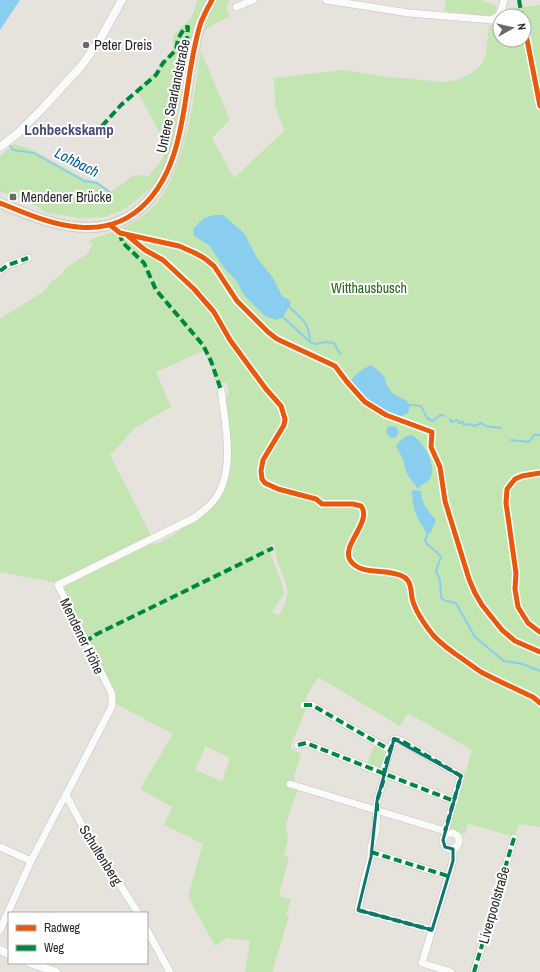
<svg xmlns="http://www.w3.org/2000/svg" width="540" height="972" font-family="'Archivo Narrow',sans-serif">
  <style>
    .green { fill: #c2e5b2; fill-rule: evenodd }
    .water { fill: #89cdef }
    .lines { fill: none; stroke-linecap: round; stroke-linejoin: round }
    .stream { stroke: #89cdef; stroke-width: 2 }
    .minor-casing { stroke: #c3c2c2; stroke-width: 8 }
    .tertiary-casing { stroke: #c3c2c2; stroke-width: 9 }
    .primary-casing { stroke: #c3c1bf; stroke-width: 11 }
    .minor { stroke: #fbfbfa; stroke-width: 7 }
    .tertiary { stroke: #fbfbfa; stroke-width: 8 }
    .primary { stroke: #e7e3d0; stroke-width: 10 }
    .quiet { stroke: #00873e; stroke-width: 4; stroke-dasharray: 8 4; stroke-linecap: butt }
    .cycleway-casing { stroke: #fff; stroke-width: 8 }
    .cycleway { stroke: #e8590c; stroke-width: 5 }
    .marked { fill: none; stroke: #0f766e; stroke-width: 3; stroke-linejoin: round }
    .poi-dot { fill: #6a6966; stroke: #fff; stroke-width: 1.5 }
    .labels { text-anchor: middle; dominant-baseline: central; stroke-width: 4; stroke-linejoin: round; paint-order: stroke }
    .poi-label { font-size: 14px; fill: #272727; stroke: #fff; text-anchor: start }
    .street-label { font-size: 14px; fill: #272727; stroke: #fff }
    .park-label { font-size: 14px; fill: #1e6714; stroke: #fff }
    .neighbourhood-label { font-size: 15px; font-weight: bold; fill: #454a7a; stroke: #fff }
    .water-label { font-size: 15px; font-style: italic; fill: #045d9e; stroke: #fff }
  </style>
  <rect width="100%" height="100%" fill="#e6e3dc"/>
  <!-- green -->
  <g class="green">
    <polygon points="196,0 206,0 193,28 170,153 157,181 137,200 121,211 104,217 80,218 47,213 29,202 0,191 0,156 14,144 33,150 83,178 98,182 111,192 134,175 149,176 163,158 166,144 136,89 155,72 173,50 173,36 191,18 197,2"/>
    <polygon points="218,0 230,0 226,7 230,16 216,23 205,30 211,11"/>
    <polygon points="446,0 481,0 496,6 496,12 491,16 444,11"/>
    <path d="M540,5V827L519,824L515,837L468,824L465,834L453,830L449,827L472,750L408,713L400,726L318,677L305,699L309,701L290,748L301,754L294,776L297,791L286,824L288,840L284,856L289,857L279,896L291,899L286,915L289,916L272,972H245L250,941L226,938L215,946L188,897L203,844L164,825L172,807L140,789L173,734L116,704V695L63,593L65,585L147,544L160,543L181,530L180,528C190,521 203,516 211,507C239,479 228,436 225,401L229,392L227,383H216L210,364L203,351L156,372L171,407L136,427L110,455L151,535L57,583L0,572V319L43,292L52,281L62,274L66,268L87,254L93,245L88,241C107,233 126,229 143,216C187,183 192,102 201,51L230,120L212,138L234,178L284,131L275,104L274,78L343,70L389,77L444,82L457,80L472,73L480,66L486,55L489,25L500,26V40H524V16H509L513,9ZM274,543C275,548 275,554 277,559C285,587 295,586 279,616L272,612L284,594C282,577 272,563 269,546ZM206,746L230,758L222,781L195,770Z"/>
    <polygon points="375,744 385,750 386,753 380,770 367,764"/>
  </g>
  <!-- water -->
  <g class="water">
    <polygon points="0,0 20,0 0,30"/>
    <polygon points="214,215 223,215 244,233 257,258 273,278 282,296 288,299 291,303 283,317 277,320 265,316 244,295 236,280 225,269 209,245 194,236 193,229 204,218"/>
    <path d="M371,365L379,371L385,378L386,384L393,394L407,401L410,405L408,413L400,417L372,405L353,387L352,379C358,372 363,369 371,365Z"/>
    <polygon points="388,426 396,427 399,432 397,436 394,438 389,437 386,431"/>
    <path d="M412,435C416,438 421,442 423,446C429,454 436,470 430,479C426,484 420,484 418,489L407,474L403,459L396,446C401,440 404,436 412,435Z"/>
    <path d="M412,490L421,491C421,503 428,511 436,520L431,532L427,535C425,528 421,525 418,518C413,510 412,499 412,490Z"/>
  </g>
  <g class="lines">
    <!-- stream -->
    <g class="stream">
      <polyline points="10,146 13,150 34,153 84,181 97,183 111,193"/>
      <path d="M288,306C302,319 309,322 310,342"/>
      <polyline points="283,317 310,342 316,344 325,342 334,343 340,354"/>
      <polyline points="410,405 421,406 427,418 433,421 440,415 444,416"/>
      <polyline points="450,419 451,422 457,420 459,423 463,422 464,425 469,424 475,426 481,423 486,426 501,428"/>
      <polyline points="400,420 400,417"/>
      <polyline points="511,440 529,442 534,435 540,435"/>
      <path d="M427,535L425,541C430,549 436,549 441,557L436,571L440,580L441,598L446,601L456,603L475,637L504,661L523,664L540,671"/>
    </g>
    <defs>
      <g id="minor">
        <path d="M326,0L409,13L492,20C502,15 501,10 504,0"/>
        <polyline points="236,7 253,0"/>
        <polyline points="0,271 8,265 28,258"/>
        <polyline points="304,705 312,705 390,750"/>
        <polyline points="298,745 306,743 454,801"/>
        <polyline points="290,784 445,831 447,834"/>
        <polyline points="66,795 82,825 138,913"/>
        <circle cx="451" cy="841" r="8"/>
        <polyline points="0,847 31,861"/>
        <polyline points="371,852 448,876"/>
        <path d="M0,930L31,861L60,805L66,795L112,706V694L58,585L194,518C202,512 209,507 215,499C236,470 225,423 221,390"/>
        <polyline points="147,930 170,972"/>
        <polyline points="432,930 358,910 364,882 371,857 371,848 376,830 377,801 383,782 385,766 394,739 402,741 461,776 445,831"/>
        <polyline points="451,972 422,963 453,861 453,849"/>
        <polyline points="474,972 514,838"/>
      </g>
      <g id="tertiary">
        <polyline points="0,147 18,133 41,110 82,65 99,41 122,0"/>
        <polyline points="0,950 9,954"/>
        <polyline points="30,963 56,972"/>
      </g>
      <path id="primary" d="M0,203C25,213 51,225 78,227C137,233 168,186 179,135C188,98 189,59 201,22C204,15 208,7 212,0"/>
    </defs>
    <!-- minor casing -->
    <use href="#minor" class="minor-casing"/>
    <!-- tertiary casing -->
    <use href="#tertiary" class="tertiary-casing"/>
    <!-- primary casing -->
    <use href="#primary" class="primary-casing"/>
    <!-- minor -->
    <use href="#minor" class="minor"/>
    <!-- tertiary -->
    <use href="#tertiary" class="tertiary"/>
    <!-- primary -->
    <use href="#primary" class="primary"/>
    <!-- quiet -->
    <g class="quiet">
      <polyline points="519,0 522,16"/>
      <polyline points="94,135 121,105 156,75 163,63 176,50 178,39 185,27 188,27 187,41 194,49"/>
      <polyline points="120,233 122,242 144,263 156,290 203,345 211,361 221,390"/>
      <polyline points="0,271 8,265 28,258"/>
      <polyline points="85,642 95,635 273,548"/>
      <polyline points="304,705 312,705 390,750"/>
      <polyline points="298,745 306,743 454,801"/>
      <polyline points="377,811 377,801 383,782 385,766 394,739 402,741 461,776 445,831"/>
      <polyline points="371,852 448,876"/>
      <polyline points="358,910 432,930"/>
      <polyline points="474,972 514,838"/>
    </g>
    <defs>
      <g id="cycleway">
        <polyline points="524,24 540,106"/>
        <path d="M0,203C25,213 51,225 78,227C137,233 168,186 179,135C188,98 189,59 201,22C204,15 208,7 212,0"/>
        <polyline points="110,225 120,233 179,246 195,253 204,258 214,266 237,301 268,332 277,339 335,366 347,382 365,402 386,415 432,432 431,447 440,467 445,501 469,579 475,593 482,605 502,630 515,641 540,652"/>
        <path d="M128,236L145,250L163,260L194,289L214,312L230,340L249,366L266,389L281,406L285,419L284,425L263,460L261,471L262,479L265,483L278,489L316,499L322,504H353L361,506C373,521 341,545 350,560C361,577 388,567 404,577C411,581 411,590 412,598C415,611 425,625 433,635C439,642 446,647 454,653C463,659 472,666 481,672C498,681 516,689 533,697L540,703"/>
        <polyline points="540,473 522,476 515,479 507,489 506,503 516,573 515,589 518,607 528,623 540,632"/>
      </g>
    </defs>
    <!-- cycleway casing -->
    <use href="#cycleway" class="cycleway-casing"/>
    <!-- cycleway -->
    <use href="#cycleway" class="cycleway"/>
  </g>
  <!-- marked area -->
  <path class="marked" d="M394,739L461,776L443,840L445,847L453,849V861L432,930L358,910L371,857L377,801Z"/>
  <!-- markers -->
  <g class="poi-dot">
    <circle cx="86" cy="45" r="4"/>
    <rect x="9" y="193" width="8" height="8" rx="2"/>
  </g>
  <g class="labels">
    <!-- poi labels -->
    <g class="poi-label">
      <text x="94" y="45">Peter Dreis</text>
      <text x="21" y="197">Mendener Brücke</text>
    </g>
    <!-- street labels -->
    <g class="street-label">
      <text transform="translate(173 96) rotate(-78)">Untere Saarlandstraße</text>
      <text transform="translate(82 636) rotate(64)">Mendener Höhe</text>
      <text transform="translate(101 855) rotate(58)">Schultenberg</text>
      <text transform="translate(494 905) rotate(-74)">Liverpoolstraße</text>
    </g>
    <!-- park labels -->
    <g class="park-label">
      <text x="369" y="288">Witthausbusch</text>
    </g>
    <!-- neighbourhood labels -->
    <g class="neighbourhood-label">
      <text x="69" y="129">Lohbeckskamp</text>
    </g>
    <!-- water labels -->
    <g class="water-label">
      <text transform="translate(77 162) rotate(27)">Lohbach</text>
    </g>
  </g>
  <!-- legend -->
  <rect x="8" y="912" width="140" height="52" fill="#ffffff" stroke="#a9a9a9"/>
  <rect x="16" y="925" width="20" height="6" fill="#e8590c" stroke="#a9a9a9"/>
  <text x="44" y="932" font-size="12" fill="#272727">Radweg</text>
  <rect x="16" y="945" width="20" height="6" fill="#00873e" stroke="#a9a9a9"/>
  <text x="44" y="952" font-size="12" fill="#272727">Weg</text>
  <!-- north arrow -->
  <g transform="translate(512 28) rotate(82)"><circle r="19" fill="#ffffff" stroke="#a9a9a9"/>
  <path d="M0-3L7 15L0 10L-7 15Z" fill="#6a6966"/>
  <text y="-6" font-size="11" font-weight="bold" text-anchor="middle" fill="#272727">N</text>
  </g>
</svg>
